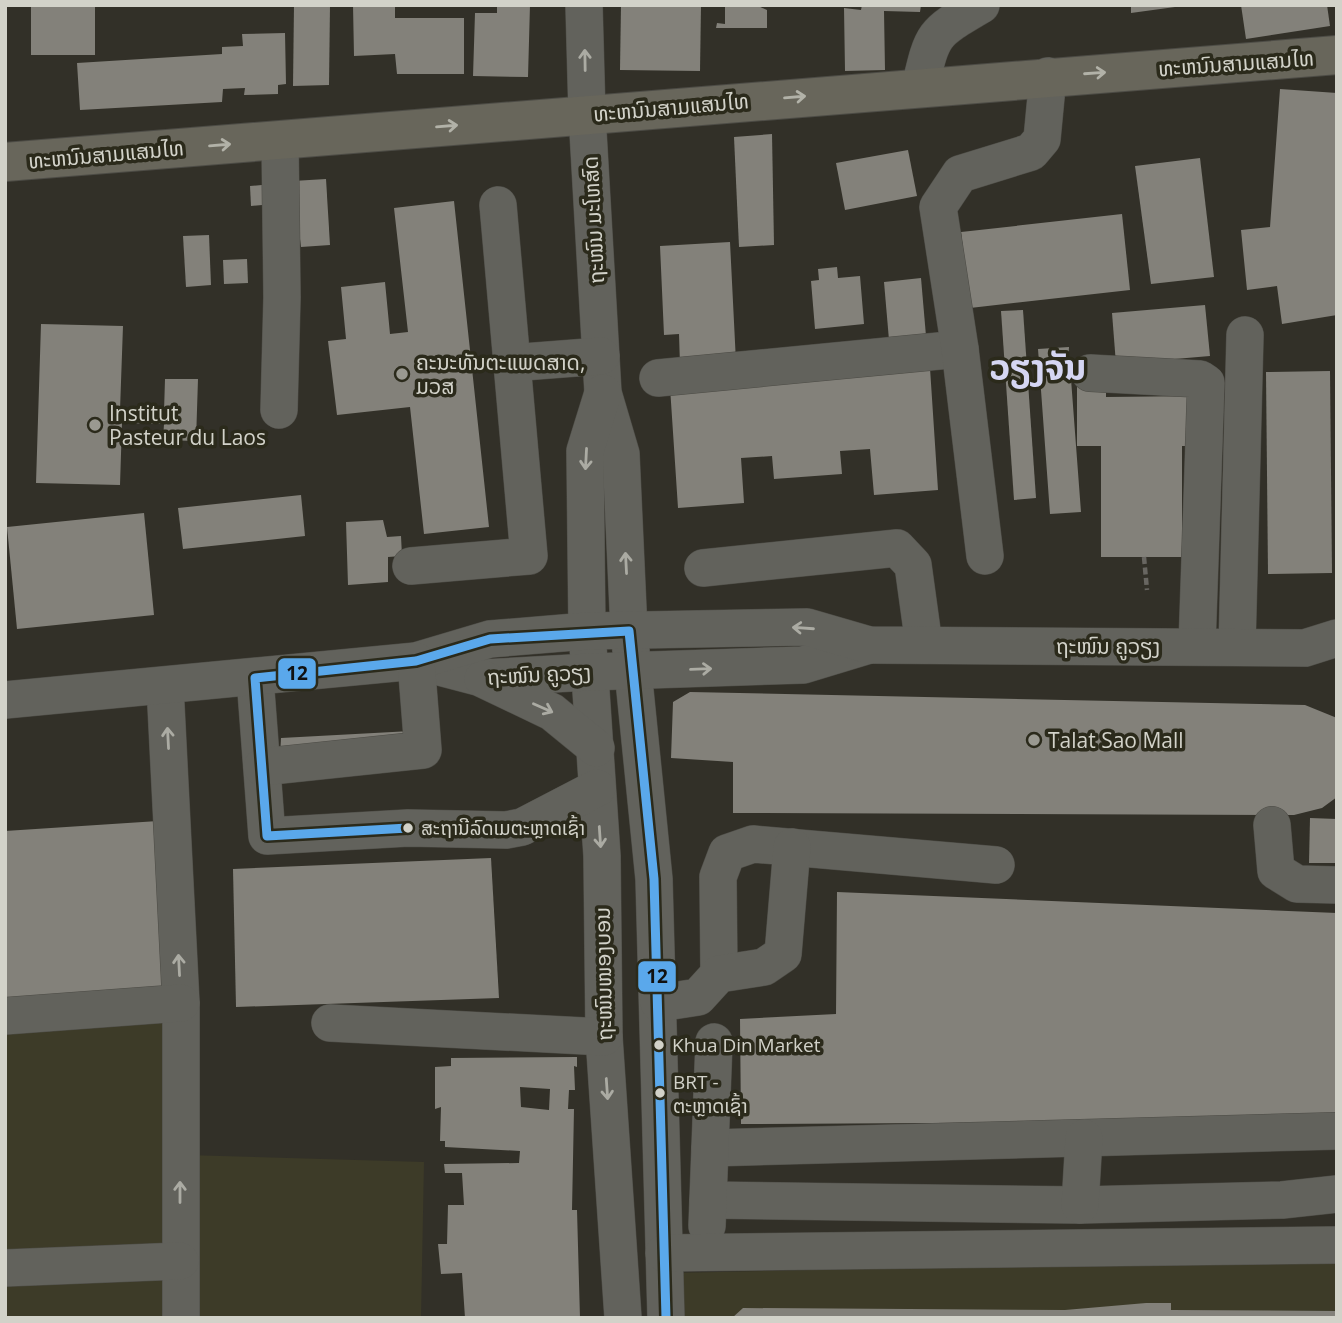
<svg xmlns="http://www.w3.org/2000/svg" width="1342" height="1323" font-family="'Open Sans','Noto Sans Lao',sans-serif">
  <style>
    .built { fill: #3d3b28 }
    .building { fill: #83817a; fill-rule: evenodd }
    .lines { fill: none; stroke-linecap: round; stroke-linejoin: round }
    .minor-casing { stroke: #4d4c46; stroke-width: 38 }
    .major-casing { stroke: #4d4c46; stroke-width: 40 }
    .path { stroke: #686661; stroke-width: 4.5; stroke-dasharray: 7 3.5; stroke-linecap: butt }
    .minor { stroke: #62625c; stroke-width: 37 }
    .major { stroke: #68665b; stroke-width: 38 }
    .bus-1-casing { stroke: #2b2a1b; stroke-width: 14 }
    .bus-1 { stroke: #5aa8eb; stroke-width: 9 }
    .oneway { stroke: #ababa3 }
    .oneway2 { stroke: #b2b2a8 }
    .poi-dot { fill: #9a9991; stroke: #2b2a1b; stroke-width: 2.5 }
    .bus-dot { fill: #d2d2c9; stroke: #2b2a1b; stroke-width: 2.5 }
    .labels { text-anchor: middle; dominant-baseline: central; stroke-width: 7; stroke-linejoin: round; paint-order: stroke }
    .bus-label { font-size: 19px; fill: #d2d2c9; stroke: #2b2a1b; text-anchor: start }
    .street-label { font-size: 21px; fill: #d2d2c9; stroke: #2b2a1b }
    .poi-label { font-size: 21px; fill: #d2d2c9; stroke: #2b2a1b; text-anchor: start }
    .town-label { font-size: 35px; font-weight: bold; fill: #d5d6f3; stroke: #2b2a1b }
    .line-badge { stroke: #2b2a1b; stroke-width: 2.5 }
    .pale-badge-label { font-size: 19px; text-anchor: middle; font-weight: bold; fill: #111 }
  </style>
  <rect width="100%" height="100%" fill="#323028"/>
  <!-- built -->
  <g class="built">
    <polygon points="176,1004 186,1155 424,1162 421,1318 5,1318 5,1022"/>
    <polygon points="1337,1259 1337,1318 672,1318 670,1273"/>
  </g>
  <!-- building -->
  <g class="building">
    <rect x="31" y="5" width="64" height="50"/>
    <polygon points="294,5 330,5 329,85 293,86"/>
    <polygon points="353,5 395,5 395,18 464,18 464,74 397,74 395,54 354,56"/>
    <polygon points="497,5 530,5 528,77 473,76 475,13 497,13"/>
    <polygon points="621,5 701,5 700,71 620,70"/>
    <polygon points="725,5 756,5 767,10 767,28 716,28 717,23 725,24"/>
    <polygon points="862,5 921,5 920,12 884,11 885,70 845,71 844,8 861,10"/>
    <polygon points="1131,5 1175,5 1175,7 1131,13"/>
    <polygon points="1241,5 1327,5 1330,26 1246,39"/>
    <polygon points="285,33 286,84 278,85 278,94 244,95 245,88 223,89 222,102 80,110 77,63 222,54 222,47 243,46 242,34"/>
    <polygon points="1280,89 1337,93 1337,315 1282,324 1277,286 1247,290 1241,230 1270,227"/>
    <polygon points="772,134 774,245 739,247 734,137"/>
    <polygon points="908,150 917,196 845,210 836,163"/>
    <polygon points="1200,158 1214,277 1151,284 1135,166"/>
    <polygon points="326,179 330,245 301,247 293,181"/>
    <polygon points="272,184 273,204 251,206 250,186"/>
    <polygon points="454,201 489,527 424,534 410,407 337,415 328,341 346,339 341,287 385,282 390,334 408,332 394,208"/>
    <polygon points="1122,214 1130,290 970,308 961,232"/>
    <polygon points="209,235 211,285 186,287 183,236"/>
    <polygon points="730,242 736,362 680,365 679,334 664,335 660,246"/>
    <polygon points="247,259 248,283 224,284 223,260"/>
    <polygon points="837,267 838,278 860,276 864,324 815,329 811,281 819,280 818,269"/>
    <polygon points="921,278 926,336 889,340 884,282"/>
    <polygon points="1205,305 1210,356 1116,364 1112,313"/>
    <polygon points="1023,310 1036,498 1014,500 1001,311"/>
    <polygon points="41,324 123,326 120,410 164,412 165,379 198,379 196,441 163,440 164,424 122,423 120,485 36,483"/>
    <polygon points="1069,347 1068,362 1060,361 1062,380 1071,379 1081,512 1050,514 1038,349"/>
    <polygon points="930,368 938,490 874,495 870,449 840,451 842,474 774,479 772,456 741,458 744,503 678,508 670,387"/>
    <polygon points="1330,371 1332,573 1268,574 1266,372"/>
    <polygon points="1077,387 1106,387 1106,397 1198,396 1198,446 1182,446 1182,557 1101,557 1101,446 1077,446"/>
    <polygon points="301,495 305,536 183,549 178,508"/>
    <polygon points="144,513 154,615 17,629 7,527"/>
    <polygon points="383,520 387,537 401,536 402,556 388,557 388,582 348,585 346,522"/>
    <polygon points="690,692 1305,705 1337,718 1337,797 1322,808 1294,815 733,813 733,762 671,758 673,702"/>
    <polygon points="411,731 411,749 280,758 281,738"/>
    <polygon points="1310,818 1337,819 1337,863 1309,863"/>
    <polygon points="158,821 169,1003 5,1014 5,831"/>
    <polygon points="491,858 499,998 236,1007 233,869"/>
    <polygon points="837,892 1337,913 1337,1121 741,1124 740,1019 836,1014"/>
    <path d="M577,1057V1067L574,1066L575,1090H569L568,1109H574L572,1210H577L580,1318H465L462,1273L441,1274L438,1244H447L448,1205H464L462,1173H445L444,1164L519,1163L520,1151L445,1147V1141H440L441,1107L435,1109V1067L451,1066V1058ZM520,1087L550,1089L549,1110L521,1107Z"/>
    <polygon points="1146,1303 1171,1303 1171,1310 1337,1311 1337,1318 732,1318 743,1308 1065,1310"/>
  </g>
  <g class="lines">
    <defs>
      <g id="minor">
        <polyline points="584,5 587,114 603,393 621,454 629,631 654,879 666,1318"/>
        <path d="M920,87C933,32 932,34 981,5"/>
        <polyline points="510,363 601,356"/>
        <polyline points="1090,373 1200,379 1206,383 1197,646"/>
        <polyline points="658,378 960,349"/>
        <polyline points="603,393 585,451 587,631 602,856 604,1037 623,1318"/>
        <polyline points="279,410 282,297 280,140"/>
        <polyline points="985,556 960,349 938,207 960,174 1031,152 1042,139 1048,76"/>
        <polyline points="411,566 529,556 498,205"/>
        <polyline points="703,568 897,548 913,565 924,645"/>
        <polyline points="1237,647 1245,335"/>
        <polyline points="417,661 482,678 589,672 803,665 869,645"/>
        <polyline points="255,678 267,836 408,828 506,830 522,827 597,788"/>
        <polyline points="483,679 552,712 596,748"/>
        <polyline points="165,686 181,1003 181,1318"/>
        <polyline points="5,700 416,661 490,639 587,631 807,627 869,645 1305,648 1337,638"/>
        <polyline points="262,767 423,750 416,661"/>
        <polyline points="1272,825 1276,871 1297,884 1337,885"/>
        <polyline points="719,974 718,877 727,853 753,844 996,865"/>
        <polyline points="659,1003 698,997 719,974 764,967 783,954 792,847"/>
        <polyline points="5,1016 181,1003"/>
        <polyline points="330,1023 604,1037"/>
        <polyline points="710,1148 1337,1131"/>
        <polyline points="708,1200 1080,1205 1282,1200 1337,1194"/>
        <polyline points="1080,1205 1084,1138"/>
        <polyline points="707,1226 714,1042"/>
        <polyline points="664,1253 1337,1245"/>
        <polyline points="5,1268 180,1261"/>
      </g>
      <polyline id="major" points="5,162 1337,55"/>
    </defs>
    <!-- minor casing -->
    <use href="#minor" class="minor-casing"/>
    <!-- major casing -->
    <use href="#major" class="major-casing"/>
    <!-- path -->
    <polyline class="path" points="1144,557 1147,590"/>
    <!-- minor -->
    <use href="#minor" class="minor"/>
    <!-- major -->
    <use href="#major" class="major"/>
    <defs>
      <polyline id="bus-1" points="408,828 267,836 255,678 416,661 490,639 629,631 654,879 666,1318"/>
    </defs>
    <!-- bus-1 casing -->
    <use href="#bus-1" class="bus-1-casing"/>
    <!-- bus-1 -->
    <use href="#bus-1" class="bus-1"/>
  </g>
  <!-- one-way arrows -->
  <defs><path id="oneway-shaft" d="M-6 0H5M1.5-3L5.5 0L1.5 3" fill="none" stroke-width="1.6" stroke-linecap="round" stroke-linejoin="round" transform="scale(1.75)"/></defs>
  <g class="oneway">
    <use href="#oneway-shaft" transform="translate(585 60) rotate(-91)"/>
    <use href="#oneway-shaft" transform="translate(586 459) rotate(93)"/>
    <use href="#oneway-shaft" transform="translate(626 563) rotate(-93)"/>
    <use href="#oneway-shaft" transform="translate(803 628) rotate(-176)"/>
    <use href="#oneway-shaft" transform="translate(701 669) rotate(-2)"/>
    <use href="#oneway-shaft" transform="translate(543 708) rotate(24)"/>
    <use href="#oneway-shaft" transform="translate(168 738) rotate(-93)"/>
    <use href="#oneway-shaft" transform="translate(600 837) rotate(86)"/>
    <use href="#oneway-shaft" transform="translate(179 965) rotate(-93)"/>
    <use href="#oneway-shaft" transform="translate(607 1089) rotate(86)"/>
    <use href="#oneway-shaft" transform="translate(180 1192) rotate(-90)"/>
  </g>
  <g class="oneway2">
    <use href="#oneway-shaft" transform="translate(1095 73) rotate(-4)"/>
    <use href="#oneway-shaft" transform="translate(795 97) rotate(-5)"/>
    <use href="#oneway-shaft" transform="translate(447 126) rotate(-5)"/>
    <use href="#oneway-shaft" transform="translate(220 145) rotate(-5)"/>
  </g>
  <!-- markers -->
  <g class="poi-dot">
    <circle cx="402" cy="374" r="7"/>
    <circle cx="95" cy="425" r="7"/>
    <circle cx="1034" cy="740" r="7"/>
  </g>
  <g class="bus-dot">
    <circle cx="408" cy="828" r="6"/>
    <circle cx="659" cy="1045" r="6"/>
    <circle cx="660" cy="1093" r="6"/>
  </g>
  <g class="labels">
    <!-- bus labels -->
    <g class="bus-label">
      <text x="421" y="828">ສະຖານີລົດເມຕະຫຼາດເຊົ້າ</text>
      <text x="672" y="1045">Khua Din Market</text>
      <text x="673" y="1082">BRT -<tspan x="673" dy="24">ຕະຫຼາດເຊົ້າ</tspan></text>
    </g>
    <!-- street labels -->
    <g class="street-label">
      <text transform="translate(1236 63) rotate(-4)">ທະຫນົນສາມແສນໄທ</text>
      <text transform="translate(671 107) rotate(-5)">ທະຫນົນສາມແສນໄທ</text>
      <text transform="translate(106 154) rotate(-5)">ທະຫນົນສາມແສນໄທ</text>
      <text transform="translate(593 220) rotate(-93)">ຖະໜົນ ມະໂຫສົດ</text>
      <text x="1108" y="646">ຖະໜົນ ຄູວຽງ</text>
      <text transform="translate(539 674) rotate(-3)">ຖະໜົນ ຄູວຽງ</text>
      <text transform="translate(603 974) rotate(-91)">ຖະໜົນໜອງບອນ</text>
    </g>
    <!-- poi labels -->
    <g class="poi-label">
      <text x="416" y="362">ຄະນະທັນຕະແພດສາດ,<tspan x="416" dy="24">ມວສ</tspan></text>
      <text x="109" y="413">Institut<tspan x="109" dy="24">Pasteur du Laos</tspan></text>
      <text x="1048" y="740">Talat Sao Mall</text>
    </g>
    <!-- town labels -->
    <g class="town-label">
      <text x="1038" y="366">ວຽງຈັນ</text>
    </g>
  </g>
  <g class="line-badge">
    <rect x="277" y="657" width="40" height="33" rx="7" fill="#5aa8eb"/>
    <rect x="637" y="960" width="40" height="33" rx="7" fill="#5aa8eb"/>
  </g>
  <g class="pale-badge-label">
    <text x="297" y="680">12</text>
    <text x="657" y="983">12</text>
  </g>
  <!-- border -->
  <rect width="1342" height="1323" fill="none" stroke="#d2d2c9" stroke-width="14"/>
</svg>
